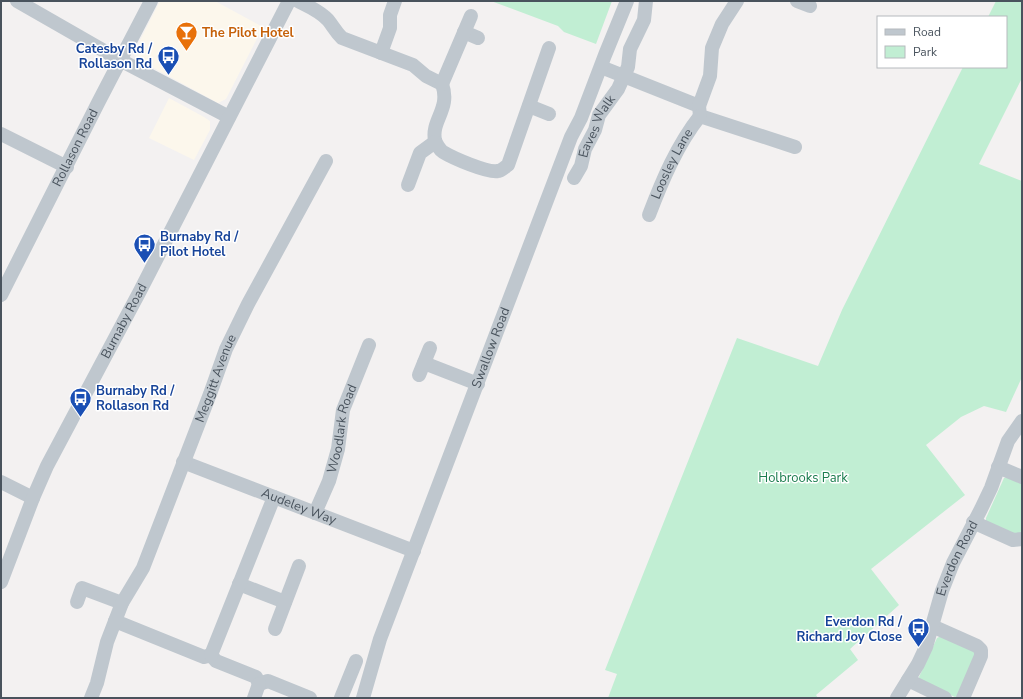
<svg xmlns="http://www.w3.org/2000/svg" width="1023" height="699" font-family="'Nunito Sans',sans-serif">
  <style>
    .commercial { fill: #fcf7ec }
    .green { fill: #c1eed3 }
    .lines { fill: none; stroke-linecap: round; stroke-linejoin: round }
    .minor { stroke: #bfc7ce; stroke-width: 14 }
    .labels { text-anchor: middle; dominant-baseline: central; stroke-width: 3; stroke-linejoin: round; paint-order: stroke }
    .food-label { font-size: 13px; font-weight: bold; fill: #c56008; stroke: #fff; text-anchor: start }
    .transit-label { font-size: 13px; font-weight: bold; fill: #164399; stroke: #fff; text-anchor: end }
    .street-label { font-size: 13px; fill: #49535d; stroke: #fff }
    .park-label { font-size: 13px; fill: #1b7d4e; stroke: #fff }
  </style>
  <rect width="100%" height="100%" fill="#f3f1f1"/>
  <!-- commercial -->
  <g class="commercial">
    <polygon points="160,1 215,1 263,27 226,99 218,103 139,60 135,55 135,50"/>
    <polygon points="169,98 204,117 210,121 210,130 194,160 149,138"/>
  </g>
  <!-- green -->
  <g class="green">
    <polygon points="491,1 612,1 596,44 564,32 558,26"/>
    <polygon points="996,1 1022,1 1022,78 979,164 1022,181 1022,377 1006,412 984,406 961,417 926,445 965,495 871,569 899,605 850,649 858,660 816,695 818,698 608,698 617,674 605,670 737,338 818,366 842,310 963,67 1006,67 1006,17 988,17"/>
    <polygon points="1007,477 1022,483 1022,530 1020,533 1016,535 986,522 986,518 1004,478"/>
    <polygon points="941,636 974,651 976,655 958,696 955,697 920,681 919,677 937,638"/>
  </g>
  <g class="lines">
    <!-- minor -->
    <g class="minor">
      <polyline points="17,1 120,60 229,117"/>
      <path d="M298,1C308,6 320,11 328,20C333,26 335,31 342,38L413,65L426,76L442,84C451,109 431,120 435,140C436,144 440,150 443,152C453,158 487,173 498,171C501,171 505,167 508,165L549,48"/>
      <polyline points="797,1 810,6"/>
      <polyline points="464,32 478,38"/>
      <polyline points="381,53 390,28 390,15 395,1"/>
      <polyline points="601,67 699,106 700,116 795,147"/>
      <polyline points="442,84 471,16"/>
      <polyline points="529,106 549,114"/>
      <polyline points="699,106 710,76 712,48 722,24 737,1"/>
      <polyline points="1,134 67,167"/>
      <path id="s1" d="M574,178L581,166L585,149L595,130L599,115L618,89L628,67L630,49L644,20L646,1"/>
      <polyline points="408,185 420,153 435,142"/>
      <path id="s2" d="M649,215C662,181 677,145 700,116"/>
      <path id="s3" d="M1,295L98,103L151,1"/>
      <polyline points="424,363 478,384"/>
      <polyline points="419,375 430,348"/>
      <path id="s4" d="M183,462L414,551"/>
      <polyline points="998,467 1022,477"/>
      <polyline points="1,482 33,498"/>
      <path id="s5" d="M315,513L329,481L338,449L343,410L369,345"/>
      <polyline points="973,522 1013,540 1022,539"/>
      <path id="s6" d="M1,582L33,498L47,466L140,291L289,1"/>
      <polyline points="239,584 285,602"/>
      <polyline points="77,602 82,588 122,603"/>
      <polyline points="115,621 204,657 211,655 216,661 256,677 259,684"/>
      <polyline points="932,626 977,646 981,650 981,656 963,698"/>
      <polyline points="275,629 299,566"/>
      <polyline points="211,655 274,497"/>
      <polyline points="908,680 945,698"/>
      <polyline points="259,684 268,681 310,698"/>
      <path id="s7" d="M91,698L97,683L107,642L122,603L143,568L210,394L226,349L248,304L326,161"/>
      <polyline points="254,698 259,684"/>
      <polyline points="341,698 356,661"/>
      <path id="s8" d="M363,698L380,639L571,137L581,118L605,55L627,1"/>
      <path id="s9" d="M897,698L918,664L926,647L942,591L953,563L981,509L991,488L1008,441L1022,421"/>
    </g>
  </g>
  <!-- icons -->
  <defs>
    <symbol id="bar-pin" viewBox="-11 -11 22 30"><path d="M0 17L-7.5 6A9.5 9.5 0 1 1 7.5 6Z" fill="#e8710a" stroke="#fff"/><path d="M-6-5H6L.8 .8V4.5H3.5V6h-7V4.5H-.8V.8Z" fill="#fff"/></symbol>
    <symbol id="bus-pin" viewBox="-11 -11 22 30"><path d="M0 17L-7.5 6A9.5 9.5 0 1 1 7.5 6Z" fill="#1a4fb4" stroke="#fff"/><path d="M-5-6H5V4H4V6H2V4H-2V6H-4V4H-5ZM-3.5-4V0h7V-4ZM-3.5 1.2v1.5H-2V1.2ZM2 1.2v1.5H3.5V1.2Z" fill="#fff"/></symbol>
  </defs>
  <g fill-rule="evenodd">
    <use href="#bar-pin" x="174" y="20" width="25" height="34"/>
    <use href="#bus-pin" x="156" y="44" width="25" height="34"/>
    <use href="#bus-pin" x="132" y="232" width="25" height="34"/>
    <use href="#bus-pin" x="68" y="386" width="25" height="34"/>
    <use href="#bus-pin" x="906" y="616" width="25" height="34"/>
  </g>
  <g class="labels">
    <!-- food labels -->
    <g class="food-label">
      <text x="202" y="33">The Pilot Hotel</text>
    </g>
    <!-- transit labels -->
    <g class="transit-label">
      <text x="152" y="49">Catesby Rd /<tspan x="152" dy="15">Rollason Rd</tspan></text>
      <text x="160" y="237" text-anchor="start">Burnaby Rd /<tspan x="160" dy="15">Pilot Hotel</tspan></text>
      <text x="96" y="391" text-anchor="start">Burnaby Rd /<tspan x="96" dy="15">Rollason Rd</tspan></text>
      <text x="902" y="622">Everdon Rd /<tspan x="902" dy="15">Richard Joy Close</tspan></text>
    </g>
    <!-- street labels -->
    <g class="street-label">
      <text stroke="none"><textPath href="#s1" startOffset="57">Eaves Walk</textPath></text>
      <text stroke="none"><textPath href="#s3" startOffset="165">Rollason Road</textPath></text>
      <text stroke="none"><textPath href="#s2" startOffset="56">Loosley Lane</textPath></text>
      <text stroke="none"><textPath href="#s6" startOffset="289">Burnaby Road</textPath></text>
      <text stroke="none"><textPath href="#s8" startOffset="373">Swallow Road</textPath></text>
      <text stroke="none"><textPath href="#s7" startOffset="344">Meggitt Avenue</textPath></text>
      <text stroke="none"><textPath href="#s5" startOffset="89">Woodlark Road</textPath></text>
      <text stroke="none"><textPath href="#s4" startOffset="124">Audeley Way</textPath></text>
      <text stroke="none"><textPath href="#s9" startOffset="153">Everdon Road</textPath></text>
    </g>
    <!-- park labels -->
    <g class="park-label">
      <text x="803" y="478">Holbrooks Park</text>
    </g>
  </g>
  <!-- border -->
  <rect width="1023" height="699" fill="none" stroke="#49535d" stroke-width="4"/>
  <!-- legend -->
  <rect x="877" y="16" width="130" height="52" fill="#ffffff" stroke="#b6babe"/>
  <rect x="885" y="29" width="20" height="6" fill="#bfc7ce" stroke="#b6babe"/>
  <text x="913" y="36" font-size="12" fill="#49535d">Road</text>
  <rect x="885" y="46" width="20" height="12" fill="#c1eed3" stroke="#b6babe"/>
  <text x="913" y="56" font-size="12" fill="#49535d">Park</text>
</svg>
